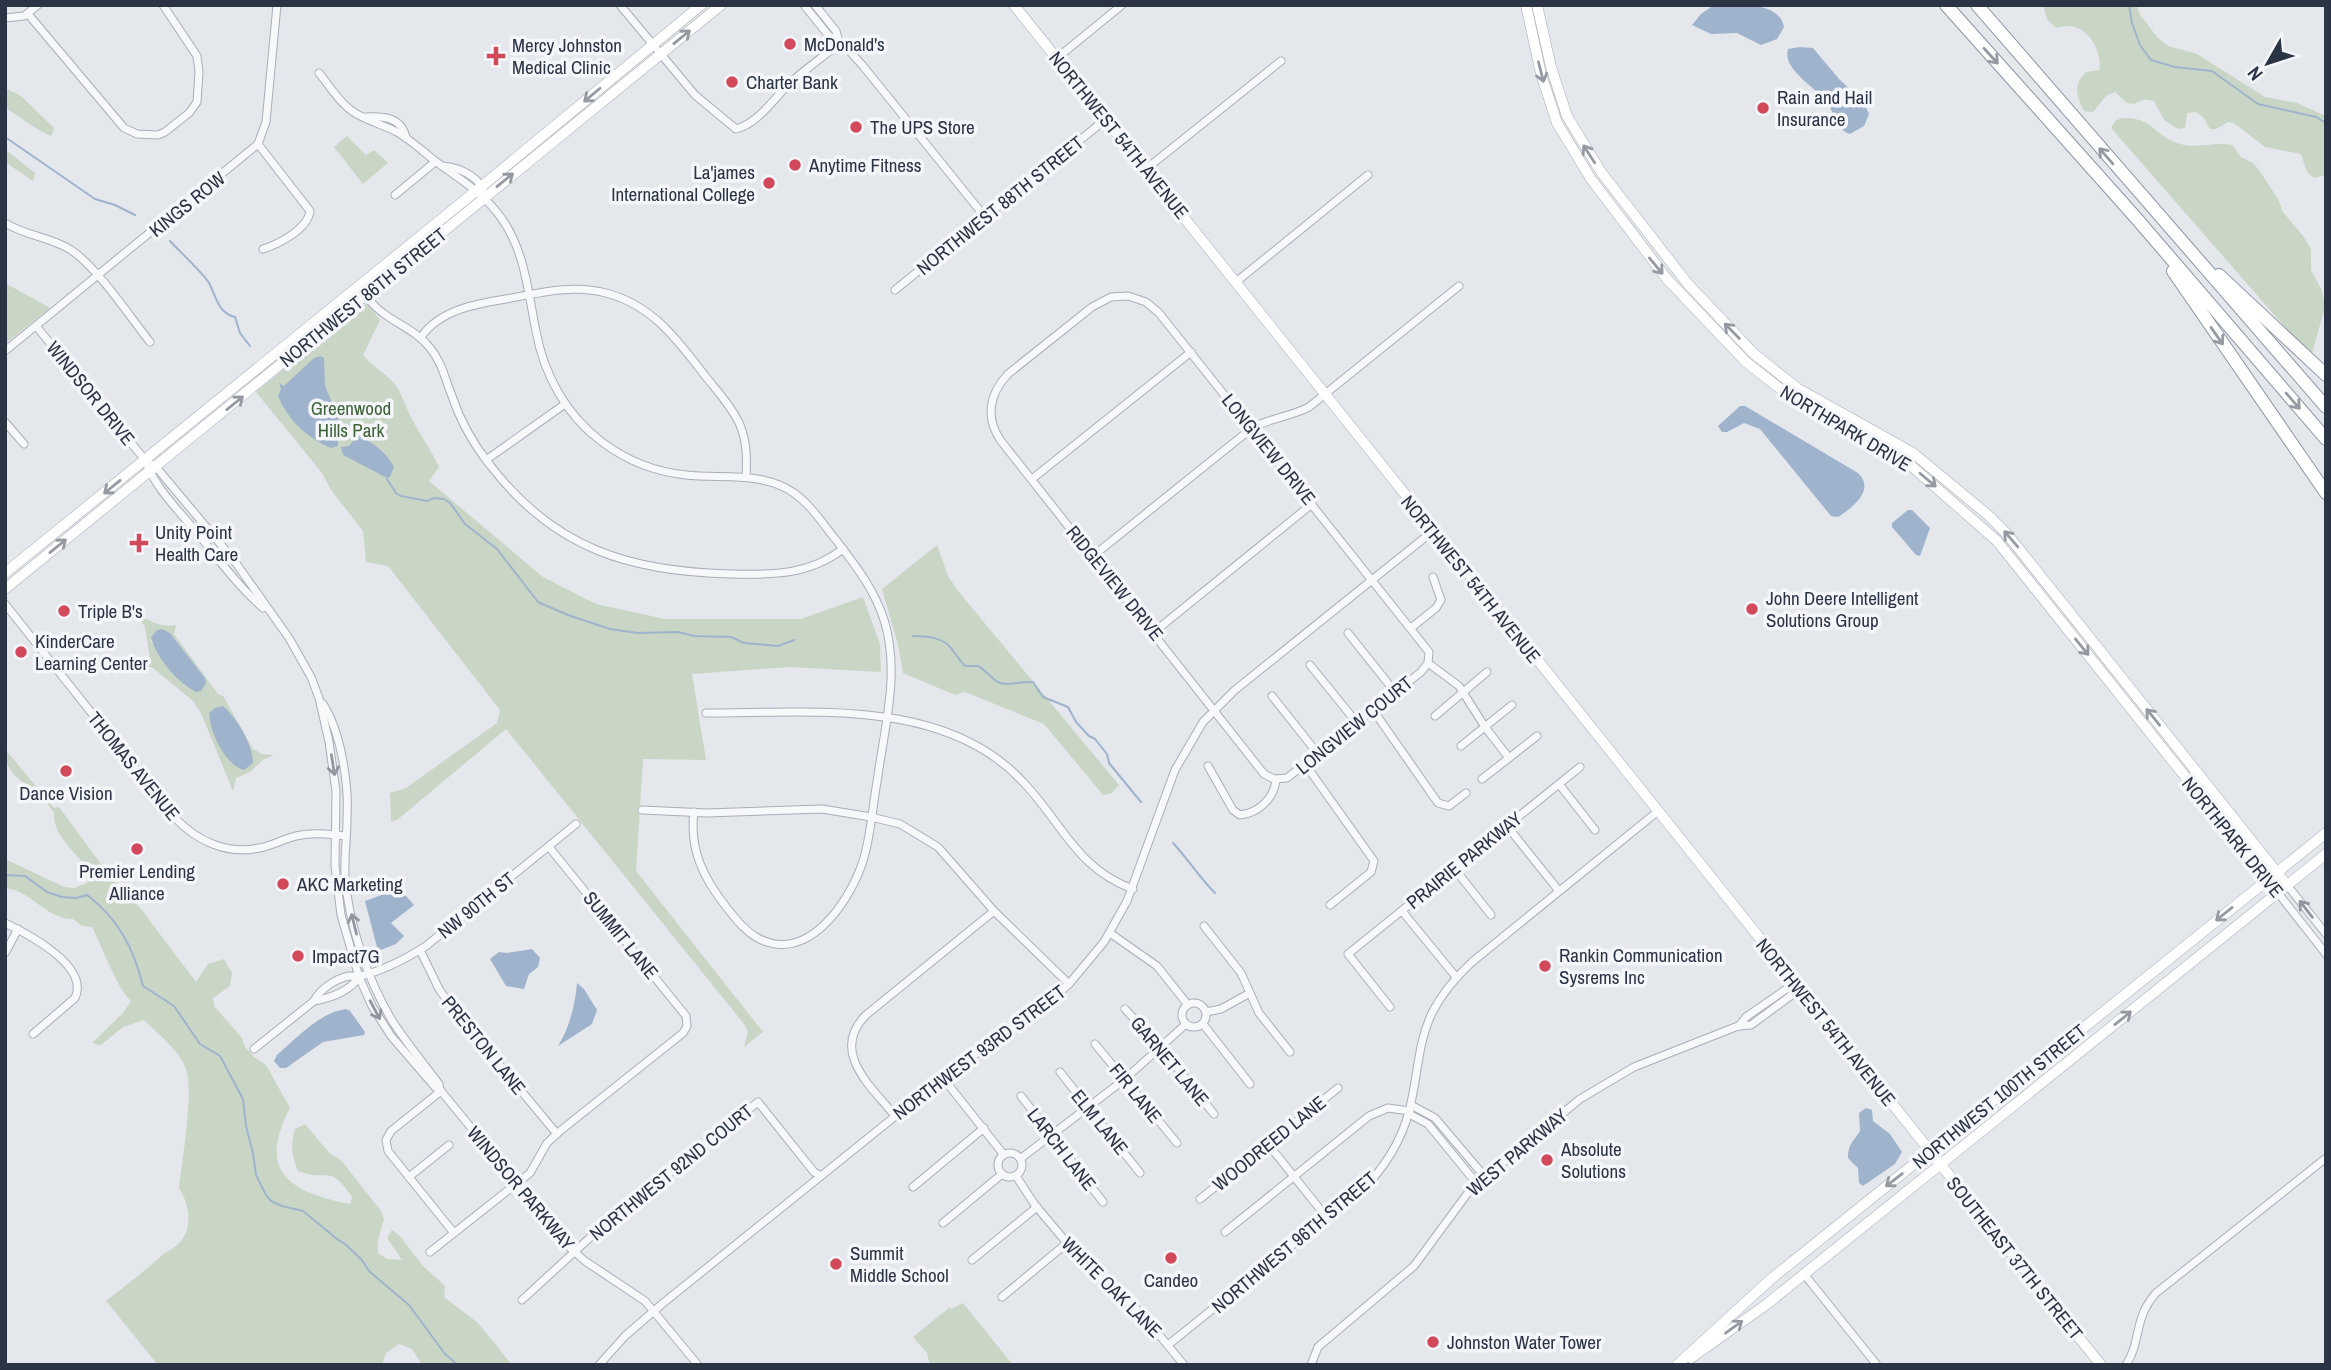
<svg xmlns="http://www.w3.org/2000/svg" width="2331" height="1370" font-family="'Archivo Narrow',sans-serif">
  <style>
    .green { fill: #c9d6c5; fill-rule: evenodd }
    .water { fill: #9fb4cc }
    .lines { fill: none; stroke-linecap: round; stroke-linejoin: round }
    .stream { stroke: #9fb4cc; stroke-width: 2 }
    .street-casing { stroke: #a9aeb7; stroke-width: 9 }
    .secondary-casing { stroke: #a9aeb7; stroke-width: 11 }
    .highway-casing { stroke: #8b94a3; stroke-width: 14 }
    .street { stroke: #f7f8fa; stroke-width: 7 }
    .secondary { stroke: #fff; stroke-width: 10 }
    .highway { stroke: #fff; stroke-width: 12 }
    .oneway { stroke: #959aa2 }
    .oneway2 { stroke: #9196a0 }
    .poi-dot { fill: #d1495b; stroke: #f4f6f9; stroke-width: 2.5 }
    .labels { text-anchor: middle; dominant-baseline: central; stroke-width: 7; stroke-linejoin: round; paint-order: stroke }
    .poi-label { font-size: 19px; fill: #2b3445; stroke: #f4f6f9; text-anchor: start }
    .street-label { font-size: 19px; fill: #2b3445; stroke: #f4f6f9 }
    .park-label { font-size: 19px; fill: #3f6138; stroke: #f4f6f9 }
  </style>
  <rect width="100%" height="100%" fill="#e4e7ec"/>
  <!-- green -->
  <g class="green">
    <path d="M2043,5H2136L2141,16L2158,38L2168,46L2197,54L2265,97L2297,103L2326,116V175L2314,178L2307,172L2301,154L2265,147L2234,123L2228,122L2216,129H2210L2203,117L2196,112L2187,113L2185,128L2178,129L2164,120L2154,101C2146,99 2141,99 2135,104L2127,103L2115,92L2106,96L2093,112L2084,111C2077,96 2072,86 2086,72L2099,70C2103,52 2088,25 2067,26C2063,26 2060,27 2056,28L2047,19Z"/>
    <path d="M5,88L21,96L54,128L51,136C32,128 22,117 5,108Z"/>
    <path d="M2122,118C2152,117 2153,134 2177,143C2196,150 2213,141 2232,145L2241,157L2253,163L2259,170L2278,199L2283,212L2304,237L2311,249V270L2322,291L2325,307L2311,357L2111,128L2115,121Z"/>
    <polygon points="347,136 366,155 374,150 388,163 363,184 334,147"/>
    <polygon points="5,149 35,173 33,181 5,162"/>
    <polygon points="5,283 50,308 7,342 5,340"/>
    <path d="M366,302L380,320L363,355C372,366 382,371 392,381C402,391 405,407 412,419C421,436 431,450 439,467L429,481L543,577L596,604L665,619H801L863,597L880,644L881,672L790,667L692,674L706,760L643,759L636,871L763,1032L744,1047L748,1032L744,1024L506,729L397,820L391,822L390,793L406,788L497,723L500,710L388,566L366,562L363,531L331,490L322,473L256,392Z"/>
    <polygon points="937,545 948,576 958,591 1119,785 1112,793 1103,795 1044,724 965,692 955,695 903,673 898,645 882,589"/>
    <path d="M139,613C148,622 164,628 176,625L174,634L218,694L223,696L253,749L262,754L274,755L263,760L250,772L236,778L233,791L201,713L193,701L152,667H140L150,658L145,627L138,616ZM162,629L170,633L205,678L166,664L151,641L153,634Z"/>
    <path d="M5,749L54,808L59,807L109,875L141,909L196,982L208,964L224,959L232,973L230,986L213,998L214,1006L242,1038L245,1047L254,1057L266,1065L290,1108C256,1173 291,1192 350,1204L352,1197C328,1162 329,1183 298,1171C292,1155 290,1145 295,1129L305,1124L330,1154L341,1160L381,1211L384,1219L378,1240V1253L387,1259L402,1260L387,1238L392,1230L399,1235L422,1265L445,1286L444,1297L478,1323L512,1365H422L412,1349L399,1344L386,1353L382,1365H158L106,1301C125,1286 144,1272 161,1256C167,1251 174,1249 179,1243C194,1228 189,1203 179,1188C182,1161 194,1091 186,1069C179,1050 158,1034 144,1020L123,1027L101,1045L92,1043L123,1013L131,1001C116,987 103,948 92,927L82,926L73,919C47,920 31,890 5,888V859L64,887L74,888L87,883L90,871C78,855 52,835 54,813C49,806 43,797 36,792C18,778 5,773 5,749Z"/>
    <polygon points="963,1303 1013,1365 930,1365 927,1353 913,1337 950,1307 951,1309"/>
  </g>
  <!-- water -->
  <g class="water">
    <path d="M1714,5C1736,5 1779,0 1784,27L1777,39L1761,45L1737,33L1711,34L1692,25L1701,14Z"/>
    <path d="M1800,47L1813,48L1839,79L1863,101L1869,114L1864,126L1850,134C1835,130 1835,111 1825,100C1814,86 1782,69 1788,49Z"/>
    <path d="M320,356L324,358L325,386L338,417V446L331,448C307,438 288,420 278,396L281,389L279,383L284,386L314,358Z"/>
    <path d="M1740,406H1745L1858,473C1876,490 1852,508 1838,517L1831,516L1760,429L1744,423L1727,432H1722L1718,426Z"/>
    <path d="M357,436C371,440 388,454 394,467L390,477L387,478L343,455L341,447L349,446Z"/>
    <polygon points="1908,510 1912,510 1930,528 1920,556 1916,555 1892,527 1892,523"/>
    <path d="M162,629L170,633L205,678L206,683L201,691L196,692C177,682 156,658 151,637L157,630Z"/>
    <path d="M223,706C237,718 253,745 253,763L244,770C224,764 210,732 209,713L215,708Z"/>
    <polygon points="384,894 406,896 414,905 391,923 404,936 396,944 378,951 365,901"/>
    <polygon points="532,949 540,958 538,967 529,974 524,989 506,986 490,959 499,952 507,953"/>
    <path d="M577,983L584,989L597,1010L592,1024L558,1046C570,1027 575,1005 577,983Z"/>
    <path d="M346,1009L350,1011L365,1032L364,1035L323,1042L286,1068H280L274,1061L277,1055C296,1039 320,1012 346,1009Z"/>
    <path d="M1866,1108L1872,1110L1873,1121L1890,1134L1902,1152L1895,1164L1863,1186L1859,1183L1858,1168L1848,1158C1848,1144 1853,1142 1860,1131L1859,1113Z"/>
  </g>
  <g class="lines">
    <!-- stream -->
    <g class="stream">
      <polyline points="2129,5 2132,23 2140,45 2151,60 2175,67 2212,71 2258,104 2316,117 2326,123"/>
      <polyline points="5,137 95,199 115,205 135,215"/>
      <path d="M170,241C179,251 204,274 209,283C216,296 218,313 235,317L240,333L250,346"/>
      <polyline points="387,479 396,493 401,496 427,501 434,498 444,499 450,503 465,524 497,549 538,602 568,615 610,629 637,633 678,632 694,636 731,637 744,643 778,646 794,640"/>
      <path d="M913,636C926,636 942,637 951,648C957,655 958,659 965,666H978C986,670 992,680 1000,683C1007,686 1022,681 1033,682L1043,697L1068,707L1076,722L1089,736L1095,739L1107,754L1109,763L1141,802"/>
      <path d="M1173,843C1188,859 1199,877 1215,893"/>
      <path d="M5,875L25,876L47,892L62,897L76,898L87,895C118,918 134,949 143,986L174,1006L200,1044L220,1056L243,1099L246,1126L253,1153L256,1175L266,1195L271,1201L282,1206L303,1211L337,1239L345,1244L361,1259L370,1272L409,1305L445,1354L458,1365"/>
    </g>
    <defs>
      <g id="street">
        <path d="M620,5L695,95L736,129C759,123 775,97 791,82C807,68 824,56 840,43"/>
        <polyline points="804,5 829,36 844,45 863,66 985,217"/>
        <polyline points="815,5 836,31 839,42"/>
        <polyline points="28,14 124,128 137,134 158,135 165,132 189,113 197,102 199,72 197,56 163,5"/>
        <polyline points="5,18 24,16 38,5"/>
        <polyline points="1057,58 1122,5"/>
        <path d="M319,73C328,84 336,97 346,106C358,118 379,123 395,131C410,139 421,150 434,160C460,180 483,192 502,219C525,252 528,292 536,331C544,375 566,415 602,442C626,460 656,472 686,475C722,479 762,471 794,493C811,505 823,524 836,540C856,566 875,590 885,623C900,675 884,729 877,782C872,809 871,838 862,864C848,904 806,966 756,937C744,930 736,919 727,908C704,879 689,850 694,812"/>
        <path d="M366,117C383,116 402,117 406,138"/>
        <path d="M258,144L310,211C308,229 279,244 263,249"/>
        <path d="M442,166C458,167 476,175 483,189"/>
        <polyline points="1146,169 1281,61"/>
        <polyline points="395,195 435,162"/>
        <path d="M5,223C26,236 51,237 71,250C97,267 130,317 150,342"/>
        <polyline points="1236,282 1368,175"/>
        <path d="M358,287C366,296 373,306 383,313C399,325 418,332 430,348C442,362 445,379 452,396C460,420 474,445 490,465C554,549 631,572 732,574C773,575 809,575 843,549"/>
        <polyline points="895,290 1106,119"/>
        <path d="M1128,296L1146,302L1159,313L1429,652L1428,663L1421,672L1287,778L1274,779L1264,774L1001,441C985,418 989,394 1008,374L1092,307L1111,297Z"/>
        <path d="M36,326L145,460C155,488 180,512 199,535C219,560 239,587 263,608"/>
        <path d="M421,337C440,310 475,304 506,299C539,293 573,284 606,293C653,305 678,341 706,377C718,392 732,407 740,425C747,442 747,459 746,477"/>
        <polyline points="5,351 258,144 266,122 277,5"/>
        <polyline points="5,422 24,444"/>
        <polyline points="145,460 156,467 233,559 289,638 311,677 319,698 329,742 336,791 335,866 341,915 359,977 372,1006 391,1036 435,1087 441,1091 568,1246 585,1261 645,1301 698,1365"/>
        <polyline points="486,460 565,404"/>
        <polyline points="1032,479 1191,352"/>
        <path d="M1093,556L1252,428C1270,418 1290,417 1309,407L1459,286"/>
        <path d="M5,604L175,818C197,841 227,855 259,848C272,846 283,839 296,836C312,832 329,834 345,836"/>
        <polyline points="1411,628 1436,608 1441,600 1433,577"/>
        <polyline points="1154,632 1312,504"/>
        <polyline points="1348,633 1395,692"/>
        <polyline points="1428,663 1459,686 1485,727 1509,758"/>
        <polyline points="1310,665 1357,723"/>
        <polyline points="1272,696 1318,754"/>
        <path d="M323,704C341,732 349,784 347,818C347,838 344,857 345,877C349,926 367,977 391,1019C405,1041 423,1063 439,1084L440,1091"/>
        <polyline points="1373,710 1438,803 1449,806 1466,793"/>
        <path d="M706,713C810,713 946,697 1024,783C1062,823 1077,869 1133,889"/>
        <polyline points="1435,716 1487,672"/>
        <polyline points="1461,746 1512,705"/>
        <polyline points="1305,764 1374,861 1371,872 1330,905"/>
        <path d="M1208,766L1233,810L1240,815C1259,813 1274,798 1276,780"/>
        <polyline points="1482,779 1537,736"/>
        <polyline points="1559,784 1595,830"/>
        <polyline points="642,810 707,813 822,809 871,817 900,824 938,847 994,911 1069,984"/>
        <polyline points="1507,826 1559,891"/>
        <polyline points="1454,868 1491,915"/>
        <polyline points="2287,885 2326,934"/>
        <polyline points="2278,893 2326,954"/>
        <polyline points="1402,911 1456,977"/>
        <path d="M5,923C28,934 90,966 75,998L33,1034"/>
        <polyline points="1204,926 1241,973 1259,1013 1290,1052"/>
        <polyline points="1110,933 1157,966 1188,1005"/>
        <polyline points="420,950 439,989 454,1010 557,1134"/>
        <polyline points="5,953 18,929"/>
        <path d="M314,1001C320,989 335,979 349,976C353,976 357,977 360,976C383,971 407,958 426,946L576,824"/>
        <circle cx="1194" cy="1015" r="12"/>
        <polyline points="1390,1007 1348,954 1580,767"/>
        <polyline points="1125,1009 1161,1048 1214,1114"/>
        <polyline points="1206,1012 1221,1009 1250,993"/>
        <polyline points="1203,1024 1250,1084"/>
        <polyline points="1739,1026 1746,1017 1795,983"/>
        <polyline points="1095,1044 1177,1143"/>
        <path d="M254,1049L314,1001C330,998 350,991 359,977"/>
        <polyline points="1060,1072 1140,1173"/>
        <polyline points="943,1078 1004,1155"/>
        <polyline points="441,1091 391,1131 386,1140 388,1151 454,1233"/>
        <polyline points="1021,1096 1103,1202"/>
        <polyline points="1411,1105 1435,1118 1485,1177"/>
        <polyline points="1409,1114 1428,1124 1477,1184"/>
        <path d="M895,1116C872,1087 829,1052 866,1015L994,911"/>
        <polyline points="1268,1144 1327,1218"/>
        <circle cx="1010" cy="1165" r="12"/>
        <polyline points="1020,1159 1125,1079 1186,1024"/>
        <polyline points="1016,1176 1035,1205 1089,1269 1141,1313 1184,1365"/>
        <polyline points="409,1177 449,1145"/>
        <polyline points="913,1187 984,1128"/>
        <polyline points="1200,1199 1338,1088"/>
        <polyline points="943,1223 1002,1174"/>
        <polyline points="1225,1232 1369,1116 1388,1108 1410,1111"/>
        <polyline points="430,1252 530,1173 547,1143 560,1131 683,1033 687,1026 686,1016 549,847"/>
        <polyline points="972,1260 1037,1207"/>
        <polyline points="1804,1274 1877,1365"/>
        <polyline points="1002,1297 1067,1243"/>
        <polyline points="522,1300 596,1232 758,1102 814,1172 821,1176"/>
        <path d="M1168,1345L1368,1184C1391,1159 1406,1132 1412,1098C1418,1070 1419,1040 1432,1013C1442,993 1456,977 1472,962L1657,812"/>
        <polyline points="599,1365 625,1336 662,1304 955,1068 1040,1010 1069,984 1104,942 1127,901 1175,770 1203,722 1235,690 1433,531"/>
        <polyline points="1311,1365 1318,1347 1414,1266 1470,1190 1580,1099 1634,1067 1738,1026 1751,1025 1800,989"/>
        <path d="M2126,1365C2142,1340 2133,1319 2156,1293L2326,1158"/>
      </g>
      <g id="secondary">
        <polyline points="1014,5 2101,1365"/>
        <polyline points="1526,5 1541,74 1557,123 1591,179 1667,279 1746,362 1787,394 1908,463 1997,541 2278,893"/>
        <polyline points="1537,5 1551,67 1567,116 1601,172 1688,284 1753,353 1797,388 1913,453 1988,515 2007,534 2287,885"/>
        <polyline points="5,573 476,191 701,5"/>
        <polyline points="5,589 721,5"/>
        <polyline points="1691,1358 1767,1304 2326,854"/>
        <polyline points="1677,1365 1771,1279 2326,833"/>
      </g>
      <g id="highway">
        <polyline points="1946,5 2137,219 2326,439"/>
        <polyline points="1977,5 2326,407"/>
        <polyline points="2173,271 2326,493"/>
        <polyline points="2219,275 2326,375"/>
      </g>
    </defs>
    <!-- street casing -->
    <use href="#street" class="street-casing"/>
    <!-- secondary casing -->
    <use href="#secondary" class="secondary-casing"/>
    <!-- highway casing -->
    <use href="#highway" class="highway-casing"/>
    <!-- street -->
    <use href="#street" class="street"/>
    <!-- secondary -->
    <use href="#secondary" class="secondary"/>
    <!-- highway -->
    <use href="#highway" class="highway"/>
  </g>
  <!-- one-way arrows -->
  <defs><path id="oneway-shaft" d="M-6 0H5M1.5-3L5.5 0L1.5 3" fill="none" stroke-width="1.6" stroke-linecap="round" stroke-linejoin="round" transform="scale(1.75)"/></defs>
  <g class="oneway">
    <use href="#oneway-shaft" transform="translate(682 37) rotate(-39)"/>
    <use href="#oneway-shaft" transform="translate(1991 56) rotate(48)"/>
    <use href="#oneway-shaft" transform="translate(1541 72) rotate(76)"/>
    <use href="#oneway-shaft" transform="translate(592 95) rotate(140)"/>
    <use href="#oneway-shaft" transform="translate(1589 154) rotate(-123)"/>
    <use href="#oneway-shaft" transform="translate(2106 156) rotate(-131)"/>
    <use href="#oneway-shaft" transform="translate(505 180) rotate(-39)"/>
    <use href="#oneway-shaft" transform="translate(1656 266) rotate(50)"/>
    <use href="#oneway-shaft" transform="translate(1732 331) rotate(-135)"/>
    <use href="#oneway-shaft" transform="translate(2217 336) rotate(55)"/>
    <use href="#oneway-shaft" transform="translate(2293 401) rotate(49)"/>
    <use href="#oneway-shaft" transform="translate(235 403) rotate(-39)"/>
    <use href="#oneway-shaft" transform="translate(1928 480) rotate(40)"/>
    <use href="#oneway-shaft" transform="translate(112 487) rotate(141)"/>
    <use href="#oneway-shaft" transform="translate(2011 539) rotate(-131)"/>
    <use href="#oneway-shaft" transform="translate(58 546) rotate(-39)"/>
    <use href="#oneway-shaft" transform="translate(2082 647) rotate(51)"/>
    <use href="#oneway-shaft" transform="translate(2153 717) rotate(-129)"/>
    <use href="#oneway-shaft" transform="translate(2224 914) rotate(141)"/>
    <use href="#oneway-shaft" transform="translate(2123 1018) rotate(-39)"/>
    <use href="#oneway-shaft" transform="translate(1894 1180) rotate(142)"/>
    <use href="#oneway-shaft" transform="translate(1734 1327) rotate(-36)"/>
  </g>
  <g class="oneway2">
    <use href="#oneway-shaft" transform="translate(333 765) rotate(81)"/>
    <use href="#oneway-shaft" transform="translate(2306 909) rotate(-128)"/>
    <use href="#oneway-shaft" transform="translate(354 924) rotate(-104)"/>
    <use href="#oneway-shaft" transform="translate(375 1010) rotate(62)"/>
  </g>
  <!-- markers -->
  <g class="poi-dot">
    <circle cx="790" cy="44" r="7"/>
    <path d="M492.5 45.5h7v7h7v7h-7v7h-7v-7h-7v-7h7z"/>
    <circle cx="732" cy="82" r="7"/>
    <circle cx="1763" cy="108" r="7"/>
    <circle cx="856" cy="127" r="7"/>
    <circle cx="795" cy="165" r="7"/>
    <circle cx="769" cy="183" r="7"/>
    <path d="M135.5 532.5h7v7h7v7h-7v7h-7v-7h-7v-7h7z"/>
    <circle cx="1752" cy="609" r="7"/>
    <circle cx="64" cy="611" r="7"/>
    <circle cx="21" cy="652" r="7"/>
    <circle cx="66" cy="771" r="7"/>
    <circle cx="137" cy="849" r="7"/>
    <circle cx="283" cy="884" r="7"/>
    <circle cx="298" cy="956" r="7"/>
    <circle cx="1545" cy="966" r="7"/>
    <circle cx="1547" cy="1160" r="7"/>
    <circle cx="1171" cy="1258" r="7"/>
    <circle cx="836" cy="1264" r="7"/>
    <circle cx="1433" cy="1342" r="7"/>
  </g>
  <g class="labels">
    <!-- poi labels -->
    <g class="poi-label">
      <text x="804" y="44">McDonald's</text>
      <text x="512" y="45">Mercy Johnston<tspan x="512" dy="22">Medical Clinic</tspan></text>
      <text x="746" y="82">Charter Bank</text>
      <text x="1777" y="97">Rain and Hail<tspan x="1777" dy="22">Insurance</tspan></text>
      <text x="870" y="127">The UPS Store</text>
      <text x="809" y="165">Anytime Fitness</text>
      <text x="755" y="172" text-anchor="end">La'james<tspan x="755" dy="22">International College</tspan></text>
      <text x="155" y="532">Unity Point<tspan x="155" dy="22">Health Care</tspan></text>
      <text x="1766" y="598">John Deere Intelligent<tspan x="1766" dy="22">Solutions Group</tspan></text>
      <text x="78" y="611">Triple B's</text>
      <text x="35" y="641">KinderCare<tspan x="35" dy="22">Learning Center</tspan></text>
      <text x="66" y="793" text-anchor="middle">Dance Vision</text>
      <text x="137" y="871" text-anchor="middle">Premier Lending<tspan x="137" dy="22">Alliance</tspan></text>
      <text x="297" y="884">AKC Marketing</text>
      <text x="1559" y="955">Rankin Communication<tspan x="1559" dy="22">Sysrems Inc</tspan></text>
      <text x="312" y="956">Impact7G</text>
      <text x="1561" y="1149">Absolute<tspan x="1561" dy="22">Solutions</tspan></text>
      <text x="850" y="1253">Summit<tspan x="850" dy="22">Middle School</tspan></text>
      <text x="1171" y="1280" text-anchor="middle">Candeo</text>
      <text x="1447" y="1342">Johnston Water Tower</text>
    </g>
    <!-- street labels -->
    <g class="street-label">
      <text transform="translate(1119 135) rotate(51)">NORTHWEST 54TH AVENUE</text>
      <text transform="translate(187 204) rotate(-39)">KINGS ROW</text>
      <text transform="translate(1000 205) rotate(-39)">NORTHWEST 88TH STREET</text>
      <text transform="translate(363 297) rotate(-39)">NORTHWEST 86TH STREET</text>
      <text transform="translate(91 393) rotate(51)">WINDSOR DRIVE</text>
      <text transform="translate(1846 428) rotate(31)">NORTHPARK DRIVE</text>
      <text transform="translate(1269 449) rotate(51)">LONGVIEW DRIVE</text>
      <text transform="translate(1471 579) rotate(51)">NORTHWEST 54TH AVENUE</text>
      <text transform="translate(1115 583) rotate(51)">RIDGEVIEW DRIVE</text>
      <text transform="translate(1354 725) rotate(-39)">LONGVIEW COURT</text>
      <text transform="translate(134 766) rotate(51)">THOMAS AVENUE</text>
      <text transform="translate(2233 837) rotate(51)">NORTHPARK DRIVE</text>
      <text transform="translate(1464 860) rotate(-39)">PRAIRIE PARKWAY</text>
      <text transform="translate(476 905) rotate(-39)">NW 90TH ST</text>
      <text transform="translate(621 935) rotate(51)">SUMMIT LANE</text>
      <text transform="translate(1826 1022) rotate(51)">NORTHWEST 54TH AVENUE</text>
      <text transform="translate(484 1045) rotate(51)">PRESTON LANE</text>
      <text transform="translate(979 1052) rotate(-37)">NORTHWEST 93RD STREET</text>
      <text transform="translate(1170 1061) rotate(50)">GARNET LANE</text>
      <text transform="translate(1136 1093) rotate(51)">FIR LANE</text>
      <text transform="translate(1999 1096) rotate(-39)">NORTHWEST 100TH STREET</text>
      <text transform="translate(1100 1122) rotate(51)">ELM LANE</text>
      <text transform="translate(1269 1143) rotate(-39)">WOODREED LANE</text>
      <text transform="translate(1062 1149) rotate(52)">LARCH LANE</text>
      <text transform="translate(1517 1152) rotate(-40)">WEST PARKWAY</text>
      <text transform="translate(671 1172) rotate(-39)">NORTHWEST 92ND COURT</text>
      <text transform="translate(521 1188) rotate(50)">WINDSOR PARKWAY</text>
      <text transform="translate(1294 1242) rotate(-40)">NORTHWEST 96TH STREET</text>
      <text transform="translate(2015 1258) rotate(51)">SOUTHEAST 37TH STREET</text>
      <text transform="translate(1112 1287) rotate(45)">WHITE OAK LANE</text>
    </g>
    <!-- park labels -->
    <g class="park-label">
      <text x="351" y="408">Greenwood<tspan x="351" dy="22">Hills Park</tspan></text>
    </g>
  </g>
  <!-- border -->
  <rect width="2331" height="1370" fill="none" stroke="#2b3445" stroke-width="14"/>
  <!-- north arrow -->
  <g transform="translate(2268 63) rotate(231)" stroke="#f4f6f9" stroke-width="5" paint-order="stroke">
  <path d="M0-5L12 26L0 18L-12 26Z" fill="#2b3445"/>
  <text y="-10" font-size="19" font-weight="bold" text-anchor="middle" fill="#2b3445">N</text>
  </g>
</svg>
